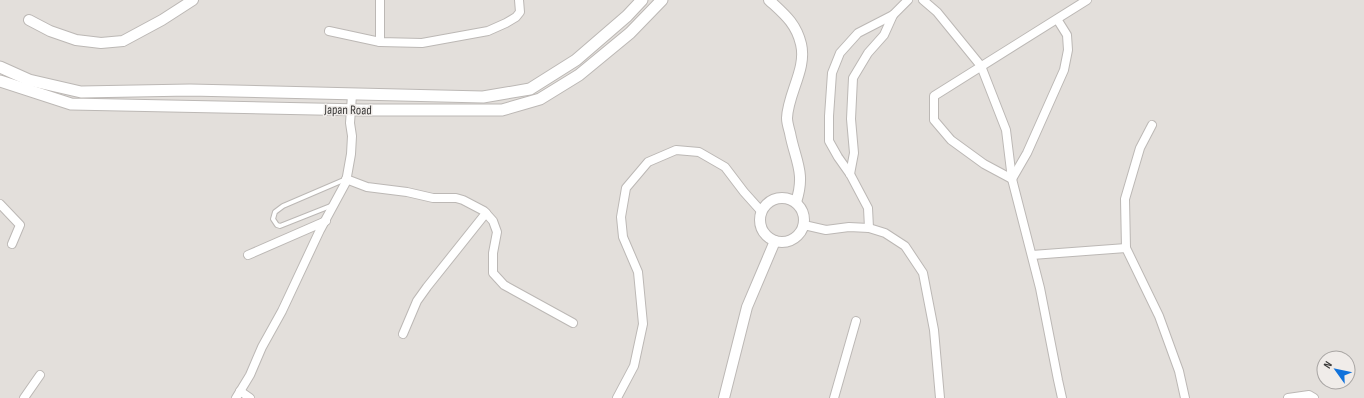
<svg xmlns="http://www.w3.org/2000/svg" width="1364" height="398" font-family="'Sofia Sans Condensed',sans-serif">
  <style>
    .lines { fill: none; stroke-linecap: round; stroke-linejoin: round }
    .service-casing { stroke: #bcb8b5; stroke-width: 6 }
    .minor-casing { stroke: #bcb8b5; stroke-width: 10 }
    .tertiary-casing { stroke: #bcb8b5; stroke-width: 12 }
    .secondary-casing { stroke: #bcb8b5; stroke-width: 13 }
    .service { stroke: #fff; stroke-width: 4 }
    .minor { stroke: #fff; stroke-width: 8 }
    .tertiary { stroke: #fff; stroke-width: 10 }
    .secondary { stroke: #fff; stroke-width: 11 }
    .labels { text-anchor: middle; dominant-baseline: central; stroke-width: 3; stroke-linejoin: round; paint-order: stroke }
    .street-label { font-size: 13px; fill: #3b3a39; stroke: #f0ece9 }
  </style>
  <rect width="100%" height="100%" fill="#e3dfdb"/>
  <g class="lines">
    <defs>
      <polyline id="service" points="333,205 280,226 277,225 273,219 275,212 283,206 346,179"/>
      <g id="minor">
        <polyline points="923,0 937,12 981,66 1006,130 1012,179 1040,288 1058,380 1062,398"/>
        <polyline points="1057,19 1067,35 1068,50 1064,70 1027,153 1012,179 984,164 951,140 934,120 934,96 1087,0"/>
        <polyline points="329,31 380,42 422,43 488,31 506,23 516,17 520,12 519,0"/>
        <polyline points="380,42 380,0"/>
        <polyline points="1152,125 1140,148 1125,199 1126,248 1159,316 1179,371 1185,398"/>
        <polyline points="850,174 854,153 851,119 853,78 868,53 884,35 893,15"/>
        <polyline points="346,179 367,187 407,192 433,198 456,198 463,200 484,211 493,221 497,232 493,253 493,273 504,285 573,323"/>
        <polyline points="0,204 20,225 12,244"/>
        <polyline points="804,225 826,230 849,227 869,228 885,233 905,246 923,273 934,330 940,398"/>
        <polyline points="869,228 868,208 850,174 838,157 829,141 829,116 832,73 840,53 858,33 893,15 908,0"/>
        <polyline points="248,255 326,221"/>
        <polyline points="1032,255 1126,248"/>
        <polyline points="403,334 417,301 427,287 486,213"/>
        <polyline points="240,391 250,398"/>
        <polyline points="24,398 40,375"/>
        <polyline points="236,398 250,375 262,347 282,311 320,230 346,182 351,154 352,136 350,123 352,95"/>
        <polyline points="617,398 634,366 643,324 638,272 623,237 621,217 626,188 648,162 676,150 699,152 725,167 744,192 761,211"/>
        <polyline points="834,398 856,321"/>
        <polyline points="1288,398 1309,395 1314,398"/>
      </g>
      <g id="tertiary">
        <path d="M769,0C784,14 796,23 801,44C807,69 788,93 787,118C787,123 789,129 790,133C795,160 806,173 796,202"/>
        <polyline points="29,20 50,31 76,40 101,43 123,41 162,20 193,0"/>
        <circle cx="782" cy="220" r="22"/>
        <polyline points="724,398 747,307 775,241"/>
      </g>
      <g id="secondary">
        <polyline points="0,67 29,80 81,92 190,90 483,97 530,89 576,60 627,16 642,0"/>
        <polyline points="0,81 71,104 363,110 502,110 540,99 579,75 630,33 662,0"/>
      </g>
    </defs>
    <!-- service casing -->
    <use href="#service" class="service-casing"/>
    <!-- minor casing -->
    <use href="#minor" class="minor-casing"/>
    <!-- tertiary casing -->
    <use href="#tertiary" class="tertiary-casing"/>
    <!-- secondary casing -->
    <use href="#secondary" class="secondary-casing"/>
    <!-- service -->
    <use href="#service" class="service"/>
    <!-- minor -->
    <use href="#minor" class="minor"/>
    <!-- tertiary -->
    <use href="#tertiary" class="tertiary"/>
    <!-- secondary -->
    <use href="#secondary" class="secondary"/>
  </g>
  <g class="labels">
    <!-- street labels -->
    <g class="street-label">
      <text transform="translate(348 110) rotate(1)">Japan Road</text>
    </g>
  </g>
  <!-- north arrow -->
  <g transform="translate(1336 370) rotate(303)"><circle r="19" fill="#f0ece9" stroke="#a8a5a3"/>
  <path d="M0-3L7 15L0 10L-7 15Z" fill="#1172db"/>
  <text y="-6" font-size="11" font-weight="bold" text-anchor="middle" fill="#3b3a39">N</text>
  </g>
</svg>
